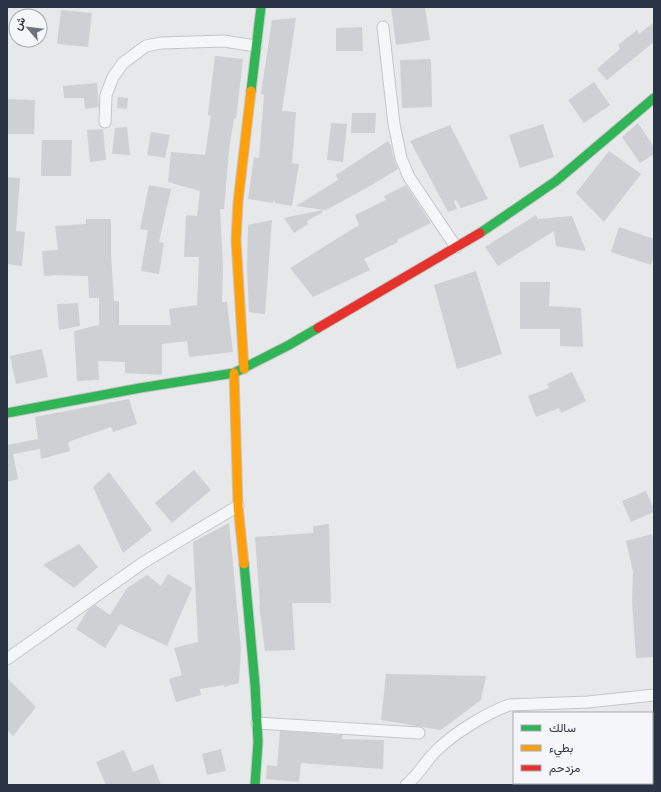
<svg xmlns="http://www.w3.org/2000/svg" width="661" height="792" font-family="'Fira Sans',Vazirmatn,sans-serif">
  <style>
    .building { fill: #ced0d3 }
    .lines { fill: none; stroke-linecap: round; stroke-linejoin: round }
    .street-casing { stroke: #c4c6c8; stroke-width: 13 }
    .fast-casing { stroke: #c4c6c8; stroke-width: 11 }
    .slow-casing { stroke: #c4c6c8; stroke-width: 11 }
    .jam-casing { stroke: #c4c6c8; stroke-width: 11 }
    .street { stroke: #f5f6f7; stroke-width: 11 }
    .fast { stroke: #30b455; stroke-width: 9 }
    .slow { stroke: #ff9f0a; stroke-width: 9 }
    .jam { stroke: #e5322d; stroke-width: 9 }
  </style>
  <rect width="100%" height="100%" fill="#e6e8ea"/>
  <!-- building -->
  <g class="building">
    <polygon points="391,7 425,7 430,40 396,45"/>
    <polygon points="61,10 92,13 88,47 57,44"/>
    <polygon points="296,18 282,111 296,112 292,163 299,164 292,206 275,203 274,200 273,203 248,199 254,157 259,158 264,95 261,94 272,20"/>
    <polygon points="654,22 654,42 607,80 597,69 620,49 618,45 637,30 639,34"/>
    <polygon points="362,27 363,51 336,51 336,28"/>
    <polygon points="215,56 243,59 236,119 234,118 229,150 224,209 220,209 223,266 222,302 227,302 233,352 189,357 187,341 162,344 162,375 125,373 125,362 98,361 99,380 77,381 74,331 99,325 99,298 89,298 88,276 56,275 44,276 42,251 58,250 55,226 86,224 86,219 111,219 111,253 114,301 119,301 119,325 171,325 169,309 197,305 199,257 184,257 186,215 197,216 200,191 168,182 171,152 205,155 211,116 208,115"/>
    <polygon points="431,59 432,107 402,108 400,60"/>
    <polygon points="594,82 610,105 584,123 568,100"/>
    <polygon points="97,83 99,107 85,109 84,98 64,98 63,86"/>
    <polygon points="118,97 128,98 127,109 117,108"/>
    <polygon points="7,99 35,100 34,134 7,134"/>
    <polygon points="352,113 376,113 375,133 351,133"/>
    <polygon points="331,123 347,124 343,162 327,160"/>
    <polygon points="638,123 654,147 654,154 640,163 622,137"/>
    <polygon points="543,124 554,157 520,168 509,135"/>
    <polygon points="450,125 488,199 461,208 456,200 454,201 457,209 448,212 410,141"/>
    <polygon points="127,127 130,155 112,154 115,128"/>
    <polygon points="103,129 106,160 90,162 87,130"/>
    <polygon points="151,132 170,135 165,158 147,155"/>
    <polygon points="42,140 72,140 71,176 41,176"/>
    <polygon points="388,141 391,146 394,160 398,169 370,186 326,210 296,206 338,180 336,175"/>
    <polygon points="609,151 641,174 604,222 576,193"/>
    <polygon points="7,177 20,178 16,231 25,232 22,266 7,264"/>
    <polygon points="149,185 171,189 159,242 164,243 159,274 141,271 148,230 140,229"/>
    <polygon points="406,185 431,223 397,240 398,242 364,259 370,270 313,297 290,268 359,225 355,215 386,200 384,196"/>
    <polygon points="322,210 323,212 307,221 308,224 294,233 284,218"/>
    <polygon points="536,215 538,219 572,216 586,251 556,246 554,231 498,266 485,247"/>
    <polygon points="272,220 265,314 249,312 247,268 248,225"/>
    <polygon points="619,227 654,239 654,255 651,265 611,252"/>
    <polygon points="476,271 502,354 457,369 434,285"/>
    <polygon points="520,282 550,282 549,306 581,308 583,347 560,346 560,329 520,329"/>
    <polygon points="78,303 80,326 59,330 57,304"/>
    <polygon points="42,349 48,377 16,384 10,356"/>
    <polygon points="572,372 586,401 561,413 559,408 536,417 528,396 549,388 547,384"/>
    <polygon points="129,399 137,424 113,432 111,427 68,442 70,451 41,459 40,449 13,454 18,479 7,482 7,445 38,439 35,417"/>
    <polygon points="194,470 211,490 172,523 155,503"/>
    <polygon points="109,472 152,530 123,553 93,487"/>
    <polygon points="646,491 654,509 654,512 631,522 622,501"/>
    <polygon points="229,523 241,649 239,683 224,687 224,685 200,689 201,695 176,702 169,679 182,675 174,648 198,642 193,542"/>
    <polygon points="329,524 331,603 292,603 295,650 265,651 259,605 260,605 255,537 313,533 313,526"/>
    <polygon points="652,534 654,542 654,657 636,658 632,601 633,572 626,541"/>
    <polygon points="79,544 98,567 74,588 43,565"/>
    <polygon points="168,574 192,588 167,646 120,624 105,648 76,629 88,610 95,605 110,615 127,588 147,575 161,586"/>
    <polygon points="386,674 486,676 481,700 441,730 381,720"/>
    <polygon points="7,678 36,707 13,736 7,730"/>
    <polygon points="280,731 343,735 342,739 384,740 383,769 301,763 299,782 266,779 267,765 277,766"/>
    <polygon points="221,749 226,771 207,775 202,754"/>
    <polygon points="124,750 133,772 153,764 161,785 106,785 96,762"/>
  </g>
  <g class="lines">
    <defs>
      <g id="street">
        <polyline points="383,27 394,124 401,158 409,177 456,247"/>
        <polyline points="105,122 106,95 113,77 123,63 146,46 161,43 224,41 256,46"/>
        <polyline points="7,659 144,562 238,506"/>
        <polyline points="257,723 419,733"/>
        <polyline points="652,766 654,767"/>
        <path d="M406,785C419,775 426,760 437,750C454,733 487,713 509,705L588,702L654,695"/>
        <polyline points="612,785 613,783"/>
      </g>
      <g id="fast">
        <polyline points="251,91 261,7"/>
        <polyline points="480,233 556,181 654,98"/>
        <polyline points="7,413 140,388 234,373 289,345 318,328"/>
        <polyline points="244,564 255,685 258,742 255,785"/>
      </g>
      <g id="slow">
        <polyline points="244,369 236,240 238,202 251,91"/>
        <polyline points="234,373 238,506 244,564"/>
      </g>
      <polyline id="jam" points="318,328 480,233"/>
    </defs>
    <!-- street casing -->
    <use href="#street" class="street-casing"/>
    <!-- fast casing -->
    <use href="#fast" class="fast-casing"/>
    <!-- slow casing -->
    <use href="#slow" class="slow-casing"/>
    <!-- jam casing -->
    <use href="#jam" class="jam-casing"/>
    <!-- street -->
    <use href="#street" class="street"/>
    <!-- fast -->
    <use href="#fast" class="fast"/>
    <!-- slow -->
    <use href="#slow" class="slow"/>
    <!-- jam -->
    <use href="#jam" class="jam"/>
  </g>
  <!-- border -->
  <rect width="661" height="792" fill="none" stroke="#2b3445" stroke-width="16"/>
  <!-- legend -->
  <rect x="513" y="712" width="140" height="72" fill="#f4f6f9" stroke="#a4a8b1"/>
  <rect x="521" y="725" width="20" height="6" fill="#30b455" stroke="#a4a8b1"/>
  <text x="549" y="732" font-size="12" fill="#2b3445">سالك</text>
  <rect x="521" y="745" width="20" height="6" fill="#ff9f0a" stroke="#a4a8b1"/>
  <text x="549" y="752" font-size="12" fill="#2b3445">بطيء</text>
  <rect x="521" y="765" width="20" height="6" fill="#e5322d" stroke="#a4a8b1"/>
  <text x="549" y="772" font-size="12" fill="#2b3445">مزدحم</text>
  <!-- north arrow -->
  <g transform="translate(28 28) rotate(298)"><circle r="19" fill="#f4f6f9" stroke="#a4a8b1"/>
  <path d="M0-3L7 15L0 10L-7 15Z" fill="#6c737f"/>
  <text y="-6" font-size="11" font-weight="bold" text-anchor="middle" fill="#2b3445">ش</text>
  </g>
</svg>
